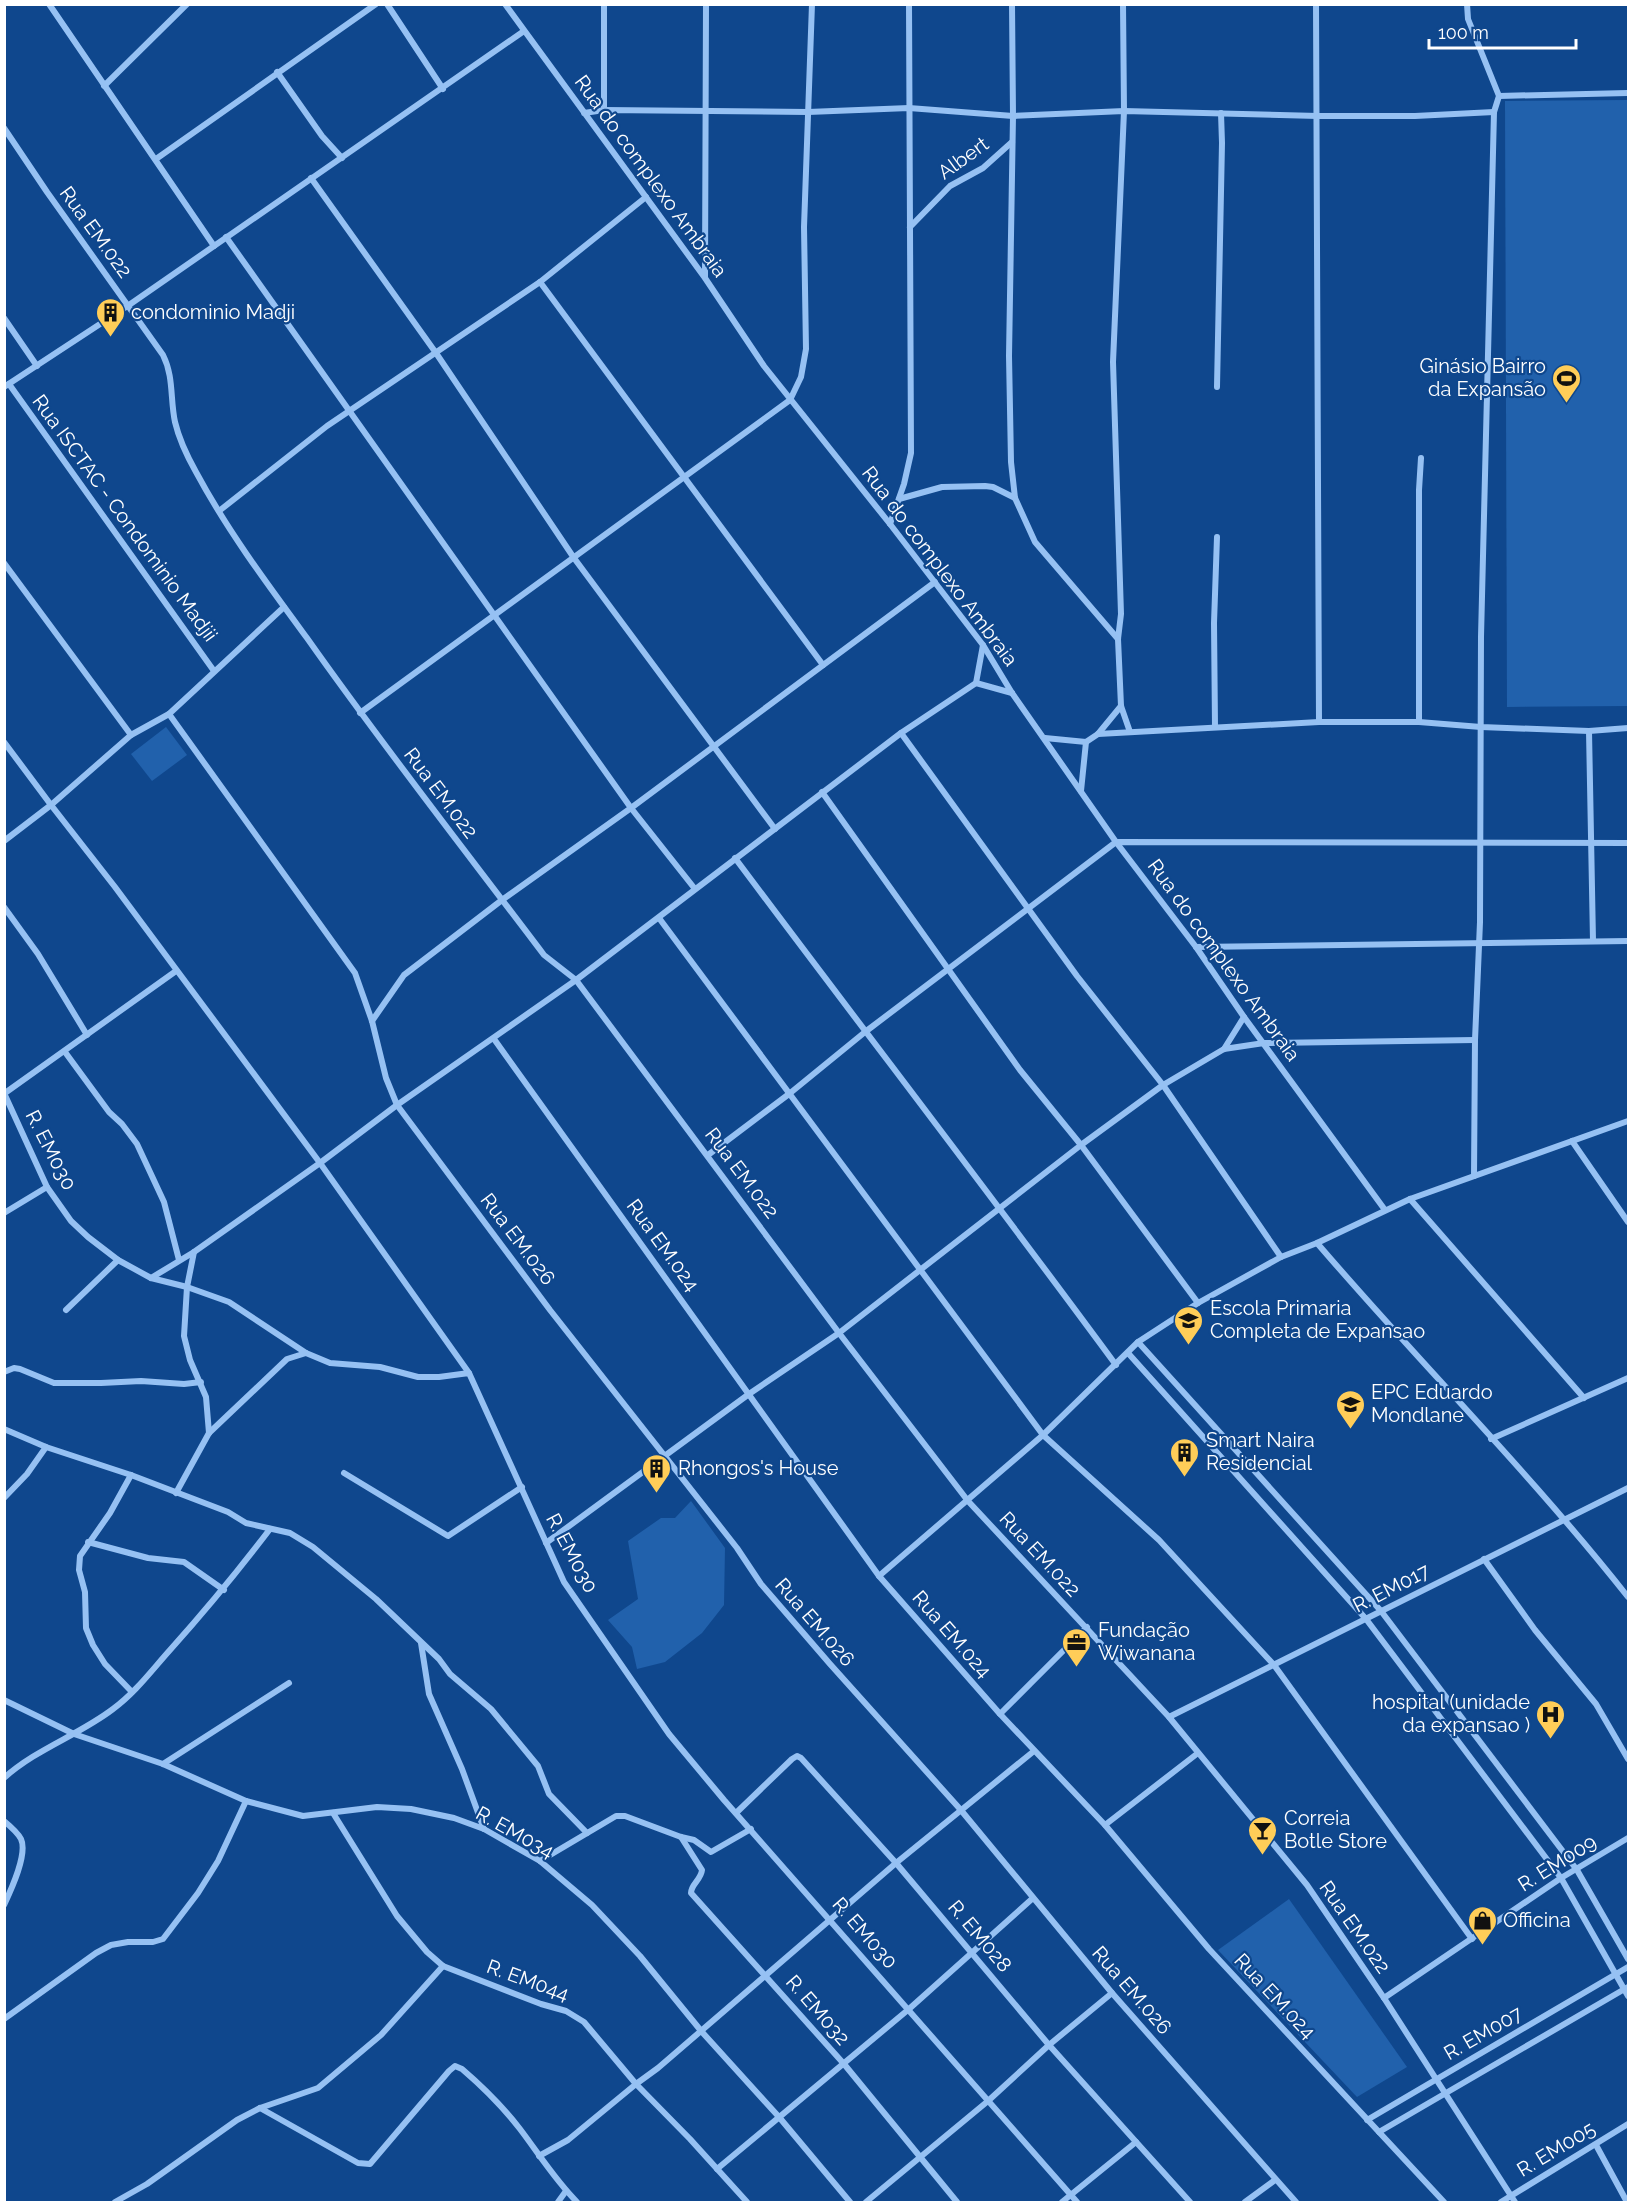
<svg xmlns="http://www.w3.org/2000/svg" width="1633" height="2207" font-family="Raleway,sans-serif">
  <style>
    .green { fill: #2161ac }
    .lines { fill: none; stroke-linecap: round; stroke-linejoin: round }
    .street { stroke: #96c1f3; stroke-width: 6 }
    .labels { text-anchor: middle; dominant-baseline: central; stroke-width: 4.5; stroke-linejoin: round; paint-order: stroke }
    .street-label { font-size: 20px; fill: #fff; stroke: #0f478d }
    .poi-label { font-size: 20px; fill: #fff; stroke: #0f478d; text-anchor: start }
  </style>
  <rect width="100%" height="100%" fill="#0f478d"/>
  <!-- green -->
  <g class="green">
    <polygon points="1628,100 1628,706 1507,707 1505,101"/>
    <polygon points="166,727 187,755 152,781 131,754"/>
    <polygon points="691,1501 725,1548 724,1605 702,1633 665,1662 637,1669 632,1647 608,1620 638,1599 628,1541 661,1518 675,1518"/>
    <polygon points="1289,1899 1407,2067 1357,2097 1218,1950"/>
  </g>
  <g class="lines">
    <!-- street -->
    <g class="street">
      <polyline points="49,4 214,246"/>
      <polyline points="387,4 443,89"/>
      <polyline points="505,4 705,278 764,366 890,524 983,645 1012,693 1116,842 1196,947 1244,1017 1385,1210"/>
      <polyline points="604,4 604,110"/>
      <polyline points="1012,4 1013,116 1009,356 1011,462 1015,498 1035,542 1118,639"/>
      <polyline points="1123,4 1124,111 1113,362 1121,614 1118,639 1121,706 1130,732"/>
      <polyline points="1316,4 1319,722"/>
      <polyline points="1467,4 1468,19 1499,96 1494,112 1481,637 1480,922 1475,1040 1474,1176"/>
      <polyline points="277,72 322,136 342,158"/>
      <polyline points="104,86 187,4"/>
      <polyline points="1499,96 1628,93"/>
      <polyline points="584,113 604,110 808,112 909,108 1013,116 1124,111 1318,116 1415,116 1494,112"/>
      <path d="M4,128L47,192L163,355C174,377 170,399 175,422C179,439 187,456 196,472C227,530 268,585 307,638C383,746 464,849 544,955L576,980L839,1333L968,1501L1169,1717L1307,1885L1384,1998L1515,2202"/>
      <polyline points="156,159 376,4"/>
      <polyline points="311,178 436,353 574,558 775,829"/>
      <polyline points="910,227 950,186 983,168 1012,142"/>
      <polyline points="226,237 631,808 695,889"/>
      <polyline points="705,277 706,4"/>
      <polyline points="540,282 823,665"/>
      <polyline points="4,318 37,366"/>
      <polyline points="9,384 214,671"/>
      <polyline points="4,387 129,305 524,31"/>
      <polyline points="1217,387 1222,143 1221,113"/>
      <polyline points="899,499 942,487 985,486 993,487 1015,498"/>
      <polyline points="219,511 327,426 540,282 646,197"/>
      <polyline points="890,524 904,484 911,453 909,4"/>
      <polyline points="4,563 131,735"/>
      <polyline points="976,683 1012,693"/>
      <polyline points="360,713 790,400 801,377 806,349 804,227 812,4"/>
      <polyline points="169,714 355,973 372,1021 386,1078 397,1105 550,1310 737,1548 761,1584 830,1664 960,1809 1112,1993 1296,2202"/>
      <polyline points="1419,722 1419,490 1421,458"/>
      <polyline points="1215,727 1214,623 1217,537"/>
      <polyline points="1589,731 1593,941"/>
      <polyline points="901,733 1077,976 1163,1085 1281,1257"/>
      <polyline points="1098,734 1319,722 1419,722 1481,727 1589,731 1628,728"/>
      <polyline points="1045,738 1086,742 1098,734 1121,706"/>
      <polyline points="4,742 51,805 115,887 320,1163 469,1373"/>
      <polyline points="1081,791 1086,742"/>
      <polyline points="822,792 1020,1070 1081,1145 1198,1303"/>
      <polyline points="4,841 51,805 131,735 169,714 284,607"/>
      <path d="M735,858C862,1028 991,1195 1116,1365"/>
      <polyline points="4,907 38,954 87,1035"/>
      <polyline points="659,918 1043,1435 1159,1540 1274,1665 1472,1939"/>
      <polyline points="1196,947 1628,941"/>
      <polyline points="372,1021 404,975 502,900 631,808 935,582"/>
      <polyline points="494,1039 879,1576 1000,1714 1105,1825 1209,1949 1444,2202"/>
      <polyline points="1224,1049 1244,1017"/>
      <polyline points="65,1052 109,1112 122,1124 137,1144 164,1202 179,1260"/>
      <polyline points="4,1093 47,1187 71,1221 88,1237 118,1260 151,1278 187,1287 229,1302 306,1353 330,1363 380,1367 418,1377 439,1377 469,1373 564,1582 669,1734 724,1800 1077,2202"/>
      <polyline points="5,1093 176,971"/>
      <polyline points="1572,1141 1628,1222"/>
      <polyline points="708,1155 789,1094 865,1032 1116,842 1628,843"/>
      <polyline points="1410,1199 1584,1398"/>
      <polyline points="4,1213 47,1187"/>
      <path d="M1317,1243C1419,1362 1531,1474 1628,1597"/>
      <polyline points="194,1252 187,1287 184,1336 190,1360 206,1397 209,1433"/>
      <polyline points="151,1278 194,1252 320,1163 397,1105 576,980 901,733 976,683 983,645"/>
      <polyline points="66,1310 118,1260"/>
      <polyline points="1138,1342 1381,1611 1577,1870 1628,1959"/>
      <polyline points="1128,1353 1366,1619 1561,1878 1628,1996"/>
      <polyline points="4,1372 14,1368 20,1369 54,1383 101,1383 141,1381 184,1384 201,1382"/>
      <polyline points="4,1429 46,1447 131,1475 228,1512 246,1523 290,1533 313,1547 376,1599 439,1659 450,1674 491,1709 538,1766 549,1794 587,1833"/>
      <polyline points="1491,1439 1628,1378"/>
      <polyline points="344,1473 448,1536 522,1487"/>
      <polyline points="131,1475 110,1513 80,1556 79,1570 85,1592 86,1628 93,1645 105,1664 132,1692"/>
      <polyline points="176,1493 209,1433 287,1359 306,1353"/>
      <polyline points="4,1498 27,1474 46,1447"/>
      <polyline points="88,1542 148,1558 184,1562 224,1590"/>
      <polyline points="546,1543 749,1394 839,1333 1081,1145 1163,1085 1224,1049 1264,1043 1475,1040"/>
      <polyline points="1484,1559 1535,1630 1596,1704 1628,1759"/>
      <polyline points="879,1576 1043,1435 1138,1342 1198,1303 1281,1257 1317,1243 1410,1199 1628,1121"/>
      <polyline points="421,1643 429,1694 462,1769 484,1829"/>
      <polyline points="4,1700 74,1734 163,1764 246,1801 303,1816 377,1807 411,1809 454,1818 484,1829 540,1861 592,1905 640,1956 702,2032 779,2117 850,2202"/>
      <polyline points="1000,1714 1087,1627"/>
      <polyline points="1169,1717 1628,1488"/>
      <polyline points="163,1764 289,1683"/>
      <path d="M4,1778C36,1749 79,1735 113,1709C135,1693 152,1670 170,1650C205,1611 238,1571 270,1529"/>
      <polyline points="333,1813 397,1916 427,1952 443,1966 541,2004 566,2011 584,2022 636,2084 690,2139 747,2202"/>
      <polyline points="736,1813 792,1759 797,1756 801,1758 896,1863 1049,2045 1190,2202"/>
      <path d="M4,1821C10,1826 18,1833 21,1839C28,1854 11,1890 4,1905"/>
      <polyline points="1105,1825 1198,1753"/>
      <path d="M681,1837L702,1870C701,1880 691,1884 691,1893L844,2064L957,2202"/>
      <polyline points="540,1861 616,1816 625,1816 681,1837 694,1840 711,1852 751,1829"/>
      <polyline points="1384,1998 1561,1878 1628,1838"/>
      <polyline points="4,2019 96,1953 111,1945 128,1942 153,1942 163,1939 198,1893 218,1861 246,1801"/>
      <path d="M260,2108L358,2163L370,2164L449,2071L455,2066L462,2069C483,2087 503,2107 520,2129C539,2154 555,2180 577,2202"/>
      <polyline points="1367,2120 1628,1967"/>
      <polyline points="1379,2132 1628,1987"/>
      <polyline points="1596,2145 1627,2202"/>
      <polyline points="539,2156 568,2140 636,2084 658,2068 896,1863 1034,1751"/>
      <polyline points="717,2169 909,2009 1033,1898"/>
      <polyline points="115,2202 147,2184 237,2120 260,2108 318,2088 381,2035 443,1966"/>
      <polyline points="558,2202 566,2191"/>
      <polyline points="866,2202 988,2101 1049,2045 1112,1993"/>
      <polyline points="1062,2202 1136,2142"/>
      <polyline points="1245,2202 1275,2180"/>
      <polyline points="1501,2202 1628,2124"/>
    </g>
  </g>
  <!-- icons -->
  <defs>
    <symbol id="building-pin" viewBox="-11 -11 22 30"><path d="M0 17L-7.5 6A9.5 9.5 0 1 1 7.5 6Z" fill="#ffcd58" stroke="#0f478d"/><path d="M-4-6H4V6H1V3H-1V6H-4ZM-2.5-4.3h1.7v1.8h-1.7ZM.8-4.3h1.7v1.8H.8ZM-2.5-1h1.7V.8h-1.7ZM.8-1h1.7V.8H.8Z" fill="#111"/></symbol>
    <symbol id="stadium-pin" viewBox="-11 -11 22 30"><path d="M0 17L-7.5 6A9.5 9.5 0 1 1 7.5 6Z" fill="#ffcd58" stroke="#0f478d"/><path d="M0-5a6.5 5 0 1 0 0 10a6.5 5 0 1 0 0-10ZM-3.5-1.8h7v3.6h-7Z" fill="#111"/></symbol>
    <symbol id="school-pin" viewBox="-11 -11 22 30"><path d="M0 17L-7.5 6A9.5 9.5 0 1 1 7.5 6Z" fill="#ffcd58" stroke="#0f478d"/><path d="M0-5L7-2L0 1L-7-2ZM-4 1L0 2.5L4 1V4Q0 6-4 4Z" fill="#111"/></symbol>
    <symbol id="office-pin" viewBox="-11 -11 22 30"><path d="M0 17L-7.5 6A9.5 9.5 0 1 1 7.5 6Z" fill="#ffcd58" stroke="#0f478d"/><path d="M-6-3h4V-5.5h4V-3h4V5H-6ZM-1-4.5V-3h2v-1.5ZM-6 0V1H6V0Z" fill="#111"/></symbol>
    <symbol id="hospital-pin" viewBox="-11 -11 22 30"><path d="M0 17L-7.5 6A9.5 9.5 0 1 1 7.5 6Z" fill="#ffcd58" stroke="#0f478d"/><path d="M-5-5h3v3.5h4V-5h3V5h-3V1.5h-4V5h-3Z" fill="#111"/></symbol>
    <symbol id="bar-pin" viewBox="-11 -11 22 30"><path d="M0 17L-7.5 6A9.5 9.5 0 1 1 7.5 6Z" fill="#ffcd58" stroke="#0f478d"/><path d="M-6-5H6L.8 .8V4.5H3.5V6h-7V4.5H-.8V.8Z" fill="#111"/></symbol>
    <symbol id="shop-pin" viewBox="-11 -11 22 30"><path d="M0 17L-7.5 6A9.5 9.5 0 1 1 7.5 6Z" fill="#ffcd58" stroke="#0f478d"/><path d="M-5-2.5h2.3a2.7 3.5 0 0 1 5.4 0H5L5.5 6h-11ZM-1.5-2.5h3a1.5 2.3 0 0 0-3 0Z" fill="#111"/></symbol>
  </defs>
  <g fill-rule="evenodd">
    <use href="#building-pin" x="94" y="296" width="33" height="45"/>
    <use href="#stadium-pin" x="1550" y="362" width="33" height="45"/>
    <use href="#school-pin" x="1172" y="1304" width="33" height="45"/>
    <use href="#school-pin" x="1334" y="1388" width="33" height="45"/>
    <use href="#building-pin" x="1168" y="1436" width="33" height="45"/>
    <use href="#building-pin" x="640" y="1452" width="33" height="45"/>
    <use href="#office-pin" x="1060" y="1626" width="33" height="45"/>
    <use href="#hospital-pin" x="1534" y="1698" width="33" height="45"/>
    <use href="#bar-pin" x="1246" y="1814" width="33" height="45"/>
    <use href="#shop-pin" x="1466" y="1904" width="33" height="45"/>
  </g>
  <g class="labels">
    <!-- street labels -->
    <g class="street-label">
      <text transform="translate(963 158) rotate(-36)">Albert</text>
      <text transform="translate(651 176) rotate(54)">Rua do complexo Ambraia</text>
      <text transform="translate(96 232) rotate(54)">Rua EM.022</text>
      <text transform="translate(125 518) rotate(54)">Rua ISCTAC - Condominio Madjii</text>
      <text transform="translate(940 566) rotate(53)">Rua do complexo Ambraia</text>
      <text transform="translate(441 793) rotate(53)">Rua EM.022</text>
      <text transform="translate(1224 960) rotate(54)">Rua do complexo Ambraia</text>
      <text transform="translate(51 1150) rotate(63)">R. EM030</text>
      <text transform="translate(742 1173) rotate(53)">Rua EM.022</text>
      <text transform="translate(518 1239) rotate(53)">Rua EM.026</text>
      <text transform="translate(663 1245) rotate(54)">Rua EM.024</text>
      <text transform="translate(572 1553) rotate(62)">R. EM030</text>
      <text transform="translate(1040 1554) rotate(47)">Rua EM.022</text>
      <text transform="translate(1391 1588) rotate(-27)">R. EM017</text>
      <text transform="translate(815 1622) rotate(49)">Rua EM.026</text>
      <text transform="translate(952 1634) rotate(49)">Rua EM.024</text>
      <text transform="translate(515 1832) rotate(29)">R. EM034</text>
      <text transform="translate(1557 1863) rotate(-32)">R. EM009</text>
      <text transform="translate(1355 1927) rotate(55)">Rua EM.022</text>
      <text transform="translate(865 1933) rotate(49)">R. EM030</text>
      <text transform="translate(980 1936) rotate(50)">R. EM028</text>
      <text transform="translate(528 1980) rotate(20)">R. EM044</text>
      <text transform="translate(1132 1990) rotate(49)">Rua EM.026</text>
      <text transform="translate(1275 1996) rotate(47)">Rua EM.024</text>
      <text transform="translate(818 2010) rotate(49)">R. EM032</text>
      <text transform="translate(1483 2033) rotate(-30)">R. EM007</text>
      <text transform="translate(1556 2149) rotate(-31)">R. EM005</text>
    </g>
    <!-- poi labels -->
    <g class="poi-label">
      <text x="131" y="312">condominio Madji</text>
      <text x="1546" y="366" text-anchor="end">Ginásio Bairro<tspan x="1546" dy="23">da Expansão</tspan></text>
      <text x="1210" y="1308">Escola Primaria<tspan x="1210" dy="23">Completa de Expansao</tspan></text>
      <text x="1371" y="1392">EPC Eduardo<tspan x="1371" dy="23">Mondlane</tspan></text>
      <text x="1206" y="1440">Smart Naira<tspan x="1206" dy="23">Residencial</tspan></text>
      <text x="678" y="1468">Rhongos's House</text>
      <text x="1098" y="1630">Fundação<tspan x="1098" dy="23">Wiwanana</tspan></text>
      <text x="1530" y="1702" text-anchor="end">hospital (unidade<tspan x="1530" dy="23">da expansao )</tspan></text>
      <text x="1284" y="1818">Correia<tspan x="1284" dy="23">Botle Store</tspan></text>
      <text x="1503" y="1920">Officina</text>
    </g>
  </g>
  <!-- border -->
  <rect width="1633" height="2207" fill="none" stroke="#ffffff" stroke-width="12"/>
  <!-- scale -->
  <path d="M1429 39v9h147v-9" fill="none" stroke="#ffffff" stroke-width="3"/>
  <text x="1438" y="39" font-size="18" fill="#ffffff" stroke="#0f478d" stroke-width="4.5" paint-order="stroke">100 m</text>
</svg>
